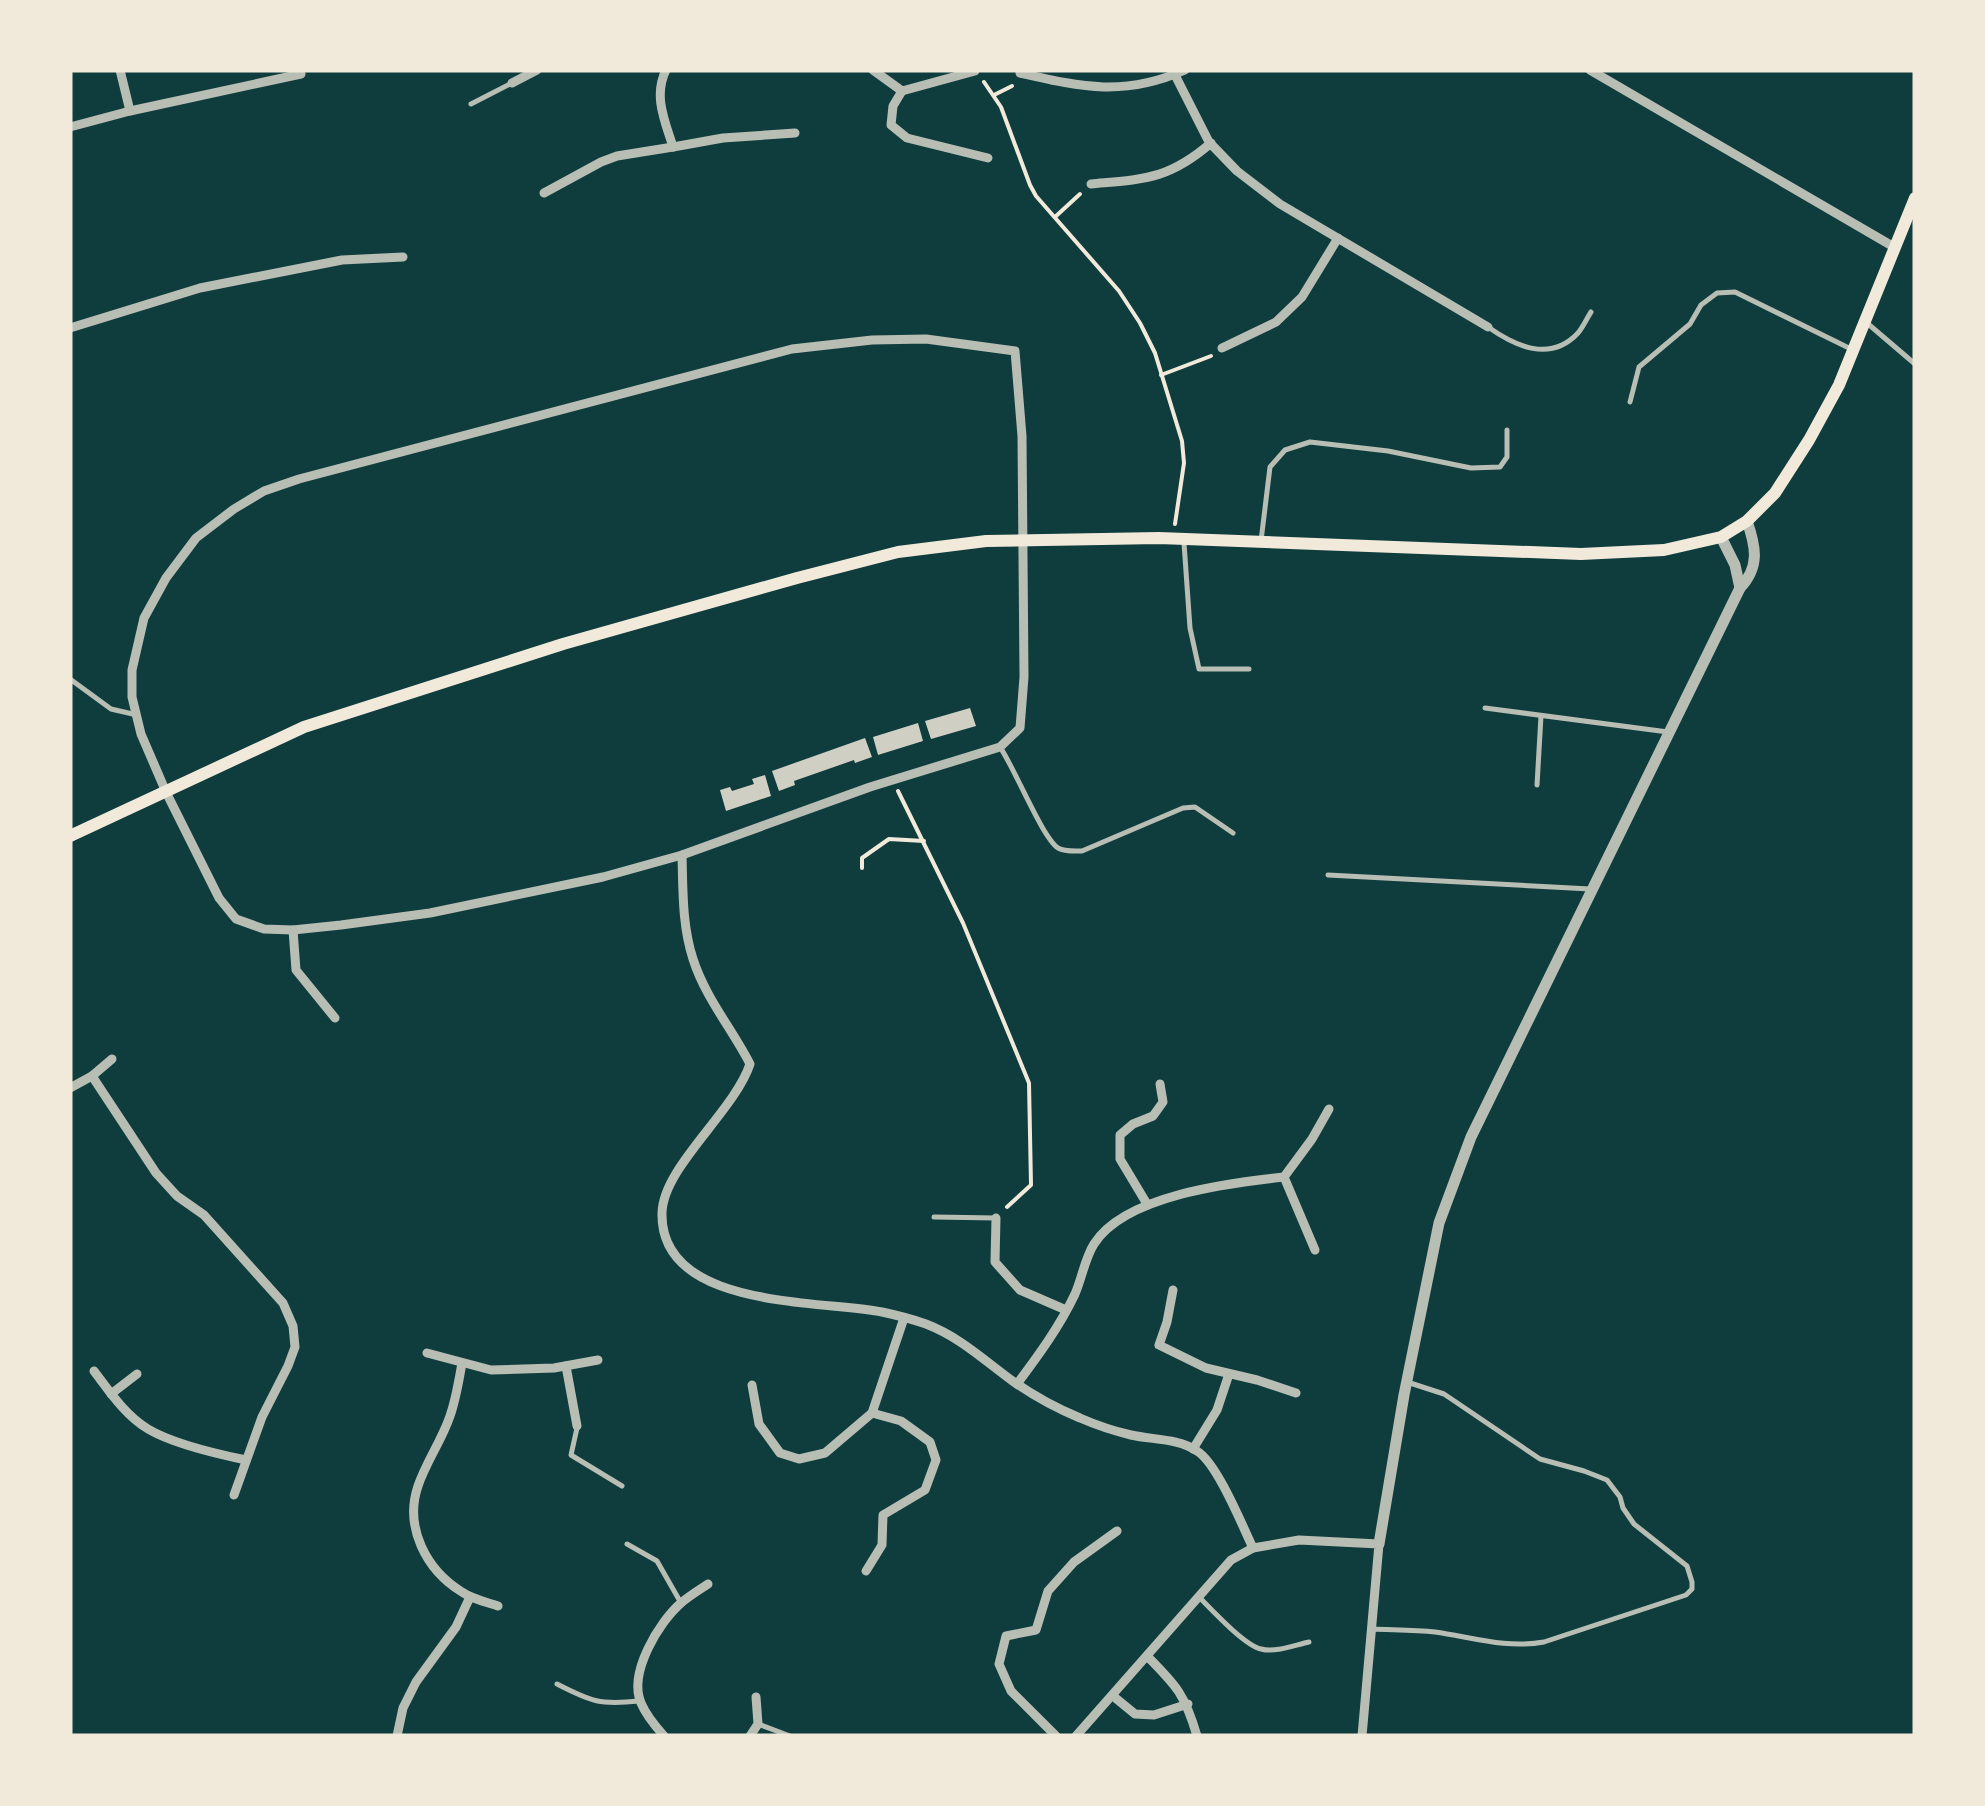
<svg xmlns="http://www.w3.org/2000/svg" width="1985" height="1806" font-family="'DM Sans',sans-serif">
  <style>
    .building { fill: #cfcfc3 }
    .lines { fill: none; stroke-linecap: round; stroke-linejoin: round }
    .path { stroke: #f1e9da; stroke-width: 4 }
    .service { stroke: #b8beb3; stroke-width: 5 }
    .minor { stroke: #b8beb3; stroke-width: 9 }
    .tertiary { stroke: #b8beb3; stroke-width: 11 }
    .secondary { stroke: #f1e9da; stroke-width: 12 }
  </style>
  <rect width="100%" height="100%" fill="#0f3d3e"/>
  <!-- building -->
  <g class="building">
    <polygon points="970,708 976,726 931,739 925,721"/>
    <polygon points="918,723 923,741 878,755 873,737"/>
    <polygon points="865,738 872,757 855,763 854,760 794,781 795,785 779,791 772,771"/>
    <polygon points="765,775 771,796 726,811 720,790 730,787 732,791 754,784 752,779"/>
  </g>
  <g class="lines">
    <!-- path -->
    <g class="path">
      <polyline points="984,82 1001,107 1030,185 1036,196 1119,291 1140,323 1155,353 1182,441 1184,463 1175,524"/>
      <polyline points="994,95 1012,86"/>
      <polyline points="1055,217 1080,194"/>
      <polyline points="1161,375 1211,356"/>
      <polyline points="898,791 963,923 1029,1083 1031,1185 1007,1207"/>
      <polyline points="862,868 862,858 889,839 924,841"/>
    </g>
    <!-- service -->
    <g class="service">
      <polyline points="471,104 512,83"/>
      <polyline points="1867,323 1915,364"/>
      <path d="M1488,327C1515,346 1550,363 1578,333C1583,327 1587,318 1591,312"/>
      <polyline points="1630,402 1639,367 1690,324 1701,305 1717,293 1735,292 1851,349"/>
      <polyline points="1261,541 1270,467 1285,450 1310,442 1388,451 1471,468 1500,467 1507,457 1507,430"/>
      <polyline points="1184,543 1190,628 1199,669 1249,669"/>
      <polyline points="70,679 111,709 137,715"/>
      <polyline points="1485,708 1668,732"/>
      <path d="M1000,747C1015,769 1042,837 1058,848C1065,852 1074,851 1082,851L1183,808L1195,807L1233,833"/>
      <polyline points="1537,785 1541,716"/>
      <polyline points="1328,875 1590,889"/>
      <polyline points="934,1217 996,1218"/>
      <polyline points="577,1428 571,1455 622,1486"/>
      <polyline points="627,1544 657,1561 681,1603"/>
      <path d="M1199,1597C1212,1610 1244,1645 1261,1649C1276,1653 1295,1645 1309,1642"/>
      <path d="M1372,1629C1392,1630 1414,1630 1435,1632C1471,1637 1506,1649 1544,1642L1686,1595L1692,1589V1582L1687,1566L1634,1524L1623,1508L1620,1497L1607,1480L1584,1471L1540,1459L1444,1394L1407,1382"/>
      <path d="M557,1684C592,1702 600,1705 639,1701"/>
      <polyline points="758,1724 790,1736"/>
    </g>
    <!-- minor -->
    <g class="minor">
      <polyline points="120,70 130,111"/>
      <path d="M666,70C653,96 665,121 673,147L723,138L795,133"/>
      <polyline points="873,70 902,91 975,71"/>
      <polyline points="1590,70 1894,247"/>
      <path d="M1020,73C1082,87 1124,97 1185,70"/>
      <polyline points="1175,75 1209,142 1237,171 1280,204 1488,327"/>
      <polyline points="512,83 537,70"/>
      <polyline points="902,91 893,106 891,125 907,138 988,158"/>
      <polyline points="70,127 130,111 301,74"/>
      <path d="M1091,184C1144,179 1168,180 1211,143"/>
      <polyline points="544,193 601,162 617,156 673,147"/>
      <polyline points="70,328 200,288 342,260 403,257"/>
      <polygon points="926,339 1015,351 1022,436 1024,677 1020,728 1000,747 870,787 682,855 603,877 430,913 341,925 293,930 264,929 236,919 219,898 166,792 141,734 132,697 132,670 144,618 166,578 196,538 234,509 264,491 299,479 792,349 872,340"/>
      <polyline points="1222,348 1276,322 1302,297 1338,238"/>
      <path d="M682,855C683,890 682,925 693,959C705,997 732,1029 750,1064C734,1112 663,1167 662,1213C660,1309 819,1300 882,1312C896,1315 912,1319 926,1324C960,1337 985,1361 1014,1382C1034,1396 1058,1409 1080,1418C1096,1425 1114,1431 1131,1435C1152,1440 1178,1438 1197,1451C1217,1463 1242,1525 1253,1548"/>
      <polyline points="293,930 296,970 335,1018"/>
      <polyline points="92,1076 156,1173 177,1196 204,1215 283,1303 293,1326 295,1347 288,1366 262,1417 234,1495"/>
      <polyline points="70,1088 92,1076 112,1059"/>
      <polyline points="1147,1204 1120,1159 1120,1135 1133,1124 1153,1116 1163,1102 1160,1084"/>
      <polyline points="996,1218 995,1262 1020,1290 1066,1310"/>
      <polyline points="1315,1250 1284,1177 1312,1139 1329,1109"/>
      <polyline points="1173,1290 1167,1322 1159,1345 1206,1368 1257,1380 1296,1393"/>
      <polyline points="427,1353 491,1370 554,1368 598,1360"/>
      <path d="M462,1363C459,1380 456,1399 450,1416C442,1440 426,1462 418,1486C404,1527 426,1570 462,1592C472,1599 486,1602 498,1606"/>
      <polyline points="566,1366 577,1426"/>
      <path d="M94,1371C110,1392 125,1415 148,1429C173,1444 217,1454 246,1460"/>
      <path d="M1017,1384C1038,1356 1060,1326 1075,1294C1082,1278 1085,1258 1094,1244C1125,1195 1230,1183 1284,1177"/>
      <polyline points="752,1385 759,1424 780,1453 799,1459 825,1453 872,1413 904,1318"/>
      <polyline points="111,1394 137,1374"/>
      <polyline points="1193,1449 1217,1410 1229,1374"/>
      <polyline points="866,1571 882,1545 883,1515 925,1490 936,1460 930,1442 901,1421 872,1413"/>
      <path d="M1147,1656C1177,1686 1185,1695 1197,1736"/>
      <polyline points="1113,1696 1135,1714 1154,1715 1188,1704"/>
      <polyline points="397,1736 403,1708 416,1682 456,1627 470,1597"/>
      <path d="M664,1736C656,1727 646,1715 641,1703C628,1673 659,1622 681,1603C689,1596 699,1590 708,1584"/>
      <polyline points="750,1736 758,1724 756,1697"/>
      <polyline points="1056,1736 1011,1691 999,1664 1006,1636 1036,1630 1048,1591 1074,1562 1117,1531"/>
      <polyline points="1076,1736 1231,1560 1253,1548 1299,1540 1379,1544 1362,1736"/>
    </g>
    <!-- tertiary -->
    <g class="tertiary">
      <polyline points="1721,537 1735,565 1740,588"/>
      <path d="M1379,1544L1404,1395L1439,1223L1471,1137L1740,588C1760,567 1756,547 1747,521"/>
    </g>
    <!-- secondary -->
    <polyline class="secondary" points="70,836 304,727 563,644 797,578 898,552 986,541 1159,538 1581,554 1664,550 1721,537 1747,521 1775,493 1809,440 1839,385 1915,198"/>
  </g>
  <!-- border -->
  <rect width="1985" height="1806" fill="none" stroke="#f1e9da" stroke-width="145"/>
</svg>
